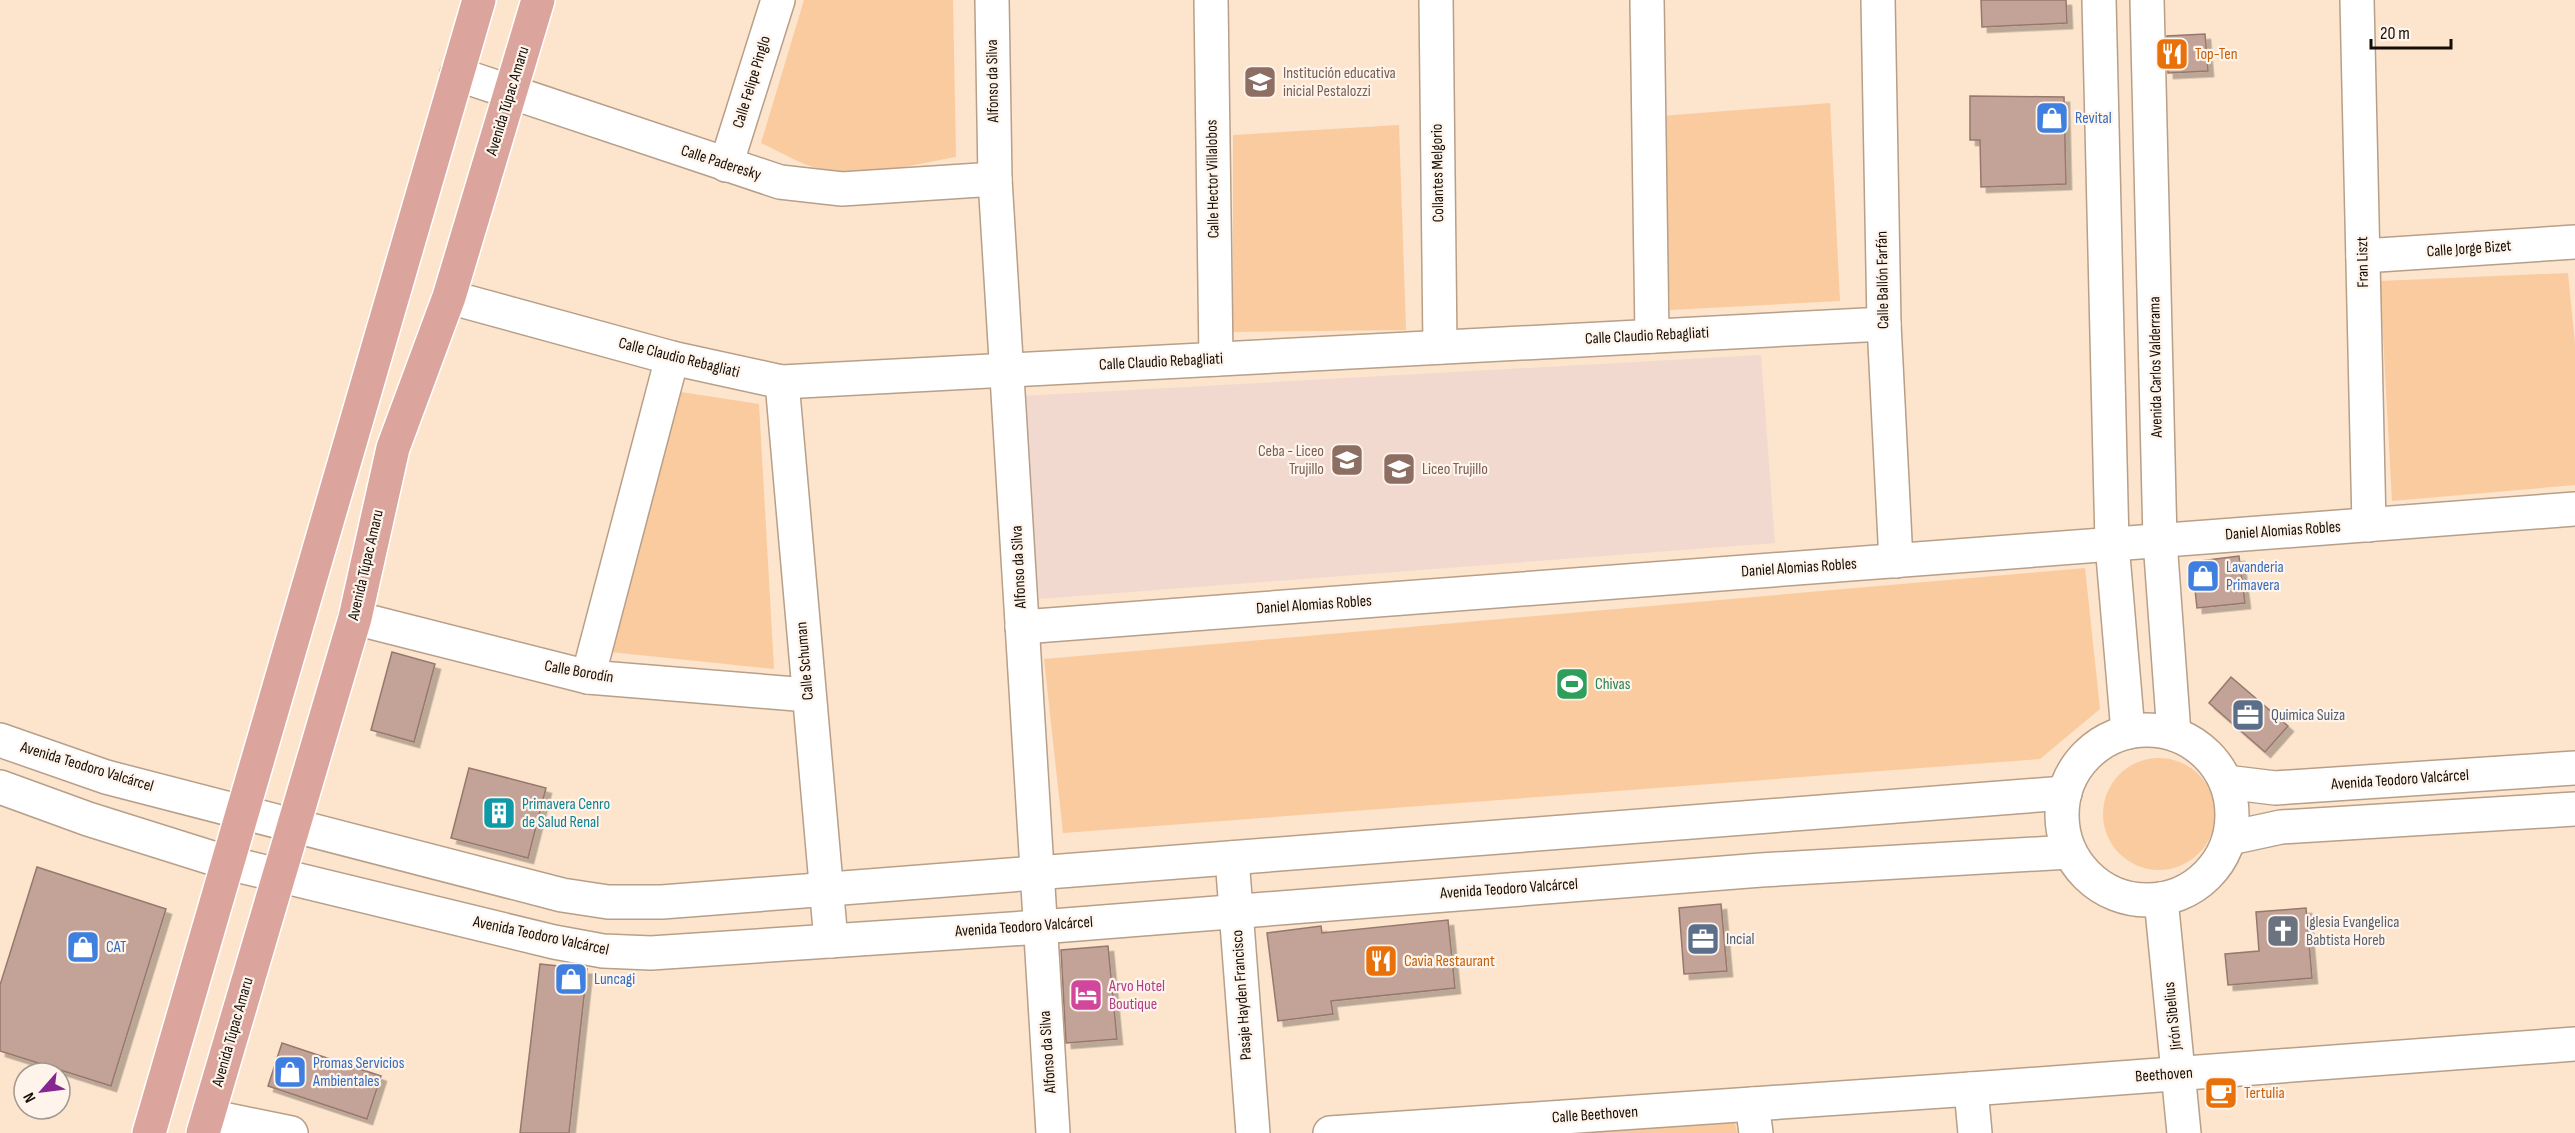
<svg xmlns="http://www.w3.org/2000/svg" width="2575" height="1133" font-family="'Sofia Sans Condensed',sans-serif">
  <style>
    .education { fill: #f1d9cf }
    .green { fill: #f9cb9f }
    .building { fill: #c3a397; stroke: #97786d; stroke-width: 1.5; filter: url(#shadow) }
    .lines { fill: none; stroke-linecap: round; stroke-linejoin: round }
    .minor-casing { stroke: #b79f89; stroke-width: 36 }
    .major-casing { stroke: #fff; stroke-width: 36 }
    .minor { stroke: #fff; stroke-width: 33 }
    .major { stroke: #dba59e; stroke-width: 33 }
    .labels { text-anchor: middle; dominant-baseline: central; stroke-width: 4.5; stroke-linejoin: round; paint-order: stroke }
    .food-label { font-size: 16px; fill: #c56008; stroke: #fef4eb; text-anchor: start }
    .education-label { font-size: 16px; fill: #785e54; stroke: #fef4eb; text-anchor: start }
    .street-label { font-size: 16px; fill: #160e06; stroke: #fef4eb }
    .shop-label { font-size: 16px; fill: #366cbe; stroke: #fef4eb; text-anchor: start }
    .leisure-label { font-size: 16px; fill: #27864d; stroke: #fef4eb; text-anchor: start }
    .service-label { font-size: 16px; fill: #4e5e75; stroke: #fef4eb; text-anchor: start }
    .culture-label { font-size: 16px; fill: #0d838f; stroke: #fef4eb; text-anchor: start }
    .worship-label { font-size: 16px; fill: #5b616d; stroke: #fef4eb; text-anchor: start }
    .hotel-label { font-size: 16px; fill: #b23c85; stroke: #fef4eb; text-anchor: start }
  </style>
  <defs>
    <filter id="shadow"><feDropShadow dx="5.5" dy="5.5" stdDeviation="0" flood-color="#0004"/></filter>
  </defs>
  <rect width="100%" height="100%" fill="#fde4cc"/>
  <!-- education -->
  <polygon class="education" points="1761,355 1775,543 1039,599 1023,396"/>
  <!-- green -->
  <g class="green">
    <path d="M804,0H953L956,157C909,165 854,182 807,165C792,159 776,150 761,143Z"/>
    <polygon points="1830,103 1840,301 1670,310 1661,116"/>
    <polygon points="1399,125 1406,330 1233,332 1233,135"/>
    <polygon points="2568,273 2575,344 2575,485 2392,501 2380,281"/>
    <polygon points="681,392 759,404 774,669 610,652"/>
    <polygon points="2085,568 2100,709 2040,759 1063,833 1044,659"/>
    <circle cx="2159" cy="814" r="56"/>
    <polygon points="1734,1117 1737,1133 1484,1133"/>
  </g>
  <!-- building -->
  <g class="building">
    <polygon points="1981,0 2066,0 2067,23 1982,27"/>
    <polygon points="2205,34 2208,71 2168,73 2167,36"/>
    <polygon points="1970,96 2064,97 2066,184 1981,187 1980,140 1970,140"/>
    <polygon points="2239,556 2245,603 2197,608 2192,562"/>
    <polygon points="392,652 435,664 414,742 371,730"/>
    <polygon points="2231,677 2288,726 2265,752 2209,703"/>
    <polygon points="469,768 546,788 528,858 451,838"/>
    <polygon points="37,867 166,909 111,1086 0,1051 0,985"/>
    <polygon points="1721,904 1727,971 1684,974 1679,908"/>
    <polygon points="2306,908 2312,978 2228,985 2225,954 2259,951 2256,912"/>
    <polygon points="1448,920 1455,988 1331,1001 1333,1014 1278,1021 1267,933 1321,926 1322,933"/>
    <polygon points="1108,946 1117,1039 1066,1043 1061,950"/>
    <polygon points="540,964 587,969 569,1133 520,1133"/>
    <polygon points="282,1043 381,1076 367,1119 268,1086"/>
  </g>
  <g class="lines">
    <defs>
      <g id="minor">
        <polyline points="992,0 995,179 1053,1133"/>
        <polyline points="1211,0 1216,359"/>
        <polyline points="1436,0 1440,347"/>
        <polyline points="1647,0 1652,336"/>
        <polyline points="1878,0 1884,324 1896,561"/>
        <polyline points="2099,0 2112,544 2128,732"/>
        <polyline points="2147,0 2160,541 2174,734"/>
        <polyline points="2357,0 2369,525"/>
        <polyline points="457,74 780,182 842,189 995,179"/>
        <polyline points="726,165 778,0"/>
        <polyline points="2363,256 2575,242"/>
        <polyline points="449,297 672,358 782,382 1884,324"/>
        <polyline points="782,382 831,941"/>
        <polyline points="355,618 588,677 808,695"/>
        <polyline points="1022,627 2575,509"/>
        <polyline points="588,677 672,358"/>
        <circle cx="2147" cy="815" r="85"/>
        <polyline points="0,740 106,777 562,895 608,902 662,902 2065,793"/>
        <polyline points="2226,782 2275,788 2575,768"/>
        <polyline points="0,787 88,819 228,863 554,942 603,951 651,953 1040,927 1761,870 2069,852"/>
        <polyline points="2230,838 2281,827 2575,809"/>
        <polyline points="1232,858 1253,1133"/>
        <polyline points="2161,899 2184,1133"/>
        <polyline points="1971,1089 1975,1133"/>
        <polyline points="1752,1104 1756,1133"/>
        <polyline points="208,1116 291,1133"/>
        <polyline points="1330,1133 1971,1089 2575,1044"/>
      </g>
      <g id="major">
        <polyline points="149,1133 479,0"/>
        <polyline points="203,1133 355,618 393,448 449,297 538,0"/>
      </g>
    </defs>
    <!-- minor casing -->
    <use href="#minor" class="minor-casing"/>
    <!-- major casing -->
    <use href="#major" class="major-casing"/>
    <!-- minor -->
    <use href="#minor" class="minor"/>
    <!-- major -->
    <use href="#major" class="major"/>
  </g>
  <!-- icons -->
  <defs>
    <symbol id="restaurant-square" viewBox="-11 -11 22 22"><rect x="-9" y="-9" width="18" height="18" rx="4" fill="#e8710a" stroke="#fef4eb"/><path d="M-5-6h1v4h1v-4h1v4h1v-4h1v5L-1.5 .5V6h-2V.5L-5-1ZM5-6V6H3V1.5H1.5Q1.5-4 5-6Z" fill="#fff"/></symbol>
    <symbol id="school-square" viewBox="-11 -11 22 22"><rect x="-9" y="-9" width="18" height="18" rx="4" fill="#8d6e63" stroke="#fef4eb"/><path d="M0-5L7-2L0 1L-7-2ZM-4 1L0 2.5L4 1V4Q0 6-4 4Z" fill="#fff"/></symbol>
    <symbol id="shop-square" viewBox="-11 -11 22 22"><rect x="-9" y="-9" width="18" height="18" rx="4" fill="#3f7fe0" stroke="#fef4eb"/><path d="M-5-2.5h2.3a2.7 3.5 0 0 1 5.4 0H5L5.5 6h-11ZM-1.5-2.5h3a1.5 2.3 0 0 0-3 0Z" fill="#fff"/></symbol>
    <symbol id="stadium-square" viewBox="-11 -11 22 22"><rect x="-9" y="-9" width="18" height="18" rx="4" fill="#2e9e5b" stroke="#fef4eb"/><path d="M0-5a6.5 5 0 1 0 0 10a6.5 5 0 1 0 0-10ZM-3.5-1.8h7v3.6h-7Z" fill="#fff"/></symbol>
    <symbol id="office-square" viewBox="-11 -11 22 22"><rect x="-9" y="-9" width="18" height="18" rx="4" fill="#5c6f8a" stroke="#fef4eb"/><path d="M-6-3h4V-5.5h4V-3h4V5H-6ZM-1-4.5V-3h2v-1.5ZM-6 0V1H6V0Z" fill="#fff"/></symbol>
    <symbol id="building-square" viewBox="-11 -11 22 22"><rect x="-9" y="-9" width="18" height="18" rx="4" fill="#0f9aa8" stroke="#fef4eb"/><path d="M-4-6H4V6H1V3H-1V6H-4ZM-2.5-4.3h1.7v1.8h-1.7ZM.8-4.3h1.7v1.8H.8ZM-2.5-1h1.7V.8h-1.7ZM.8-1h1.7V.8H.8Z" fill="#fff"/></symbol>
    <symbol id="church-square" viewBox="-11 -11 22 22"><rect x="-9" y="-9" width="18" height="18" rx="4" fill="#6b7280" stroke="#fef4eb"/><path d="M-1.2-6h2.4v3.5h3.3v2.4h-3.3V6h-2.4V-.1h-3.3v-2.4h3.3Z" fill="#fff"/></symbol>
    <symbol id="hotel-square" viewBox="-11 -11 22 22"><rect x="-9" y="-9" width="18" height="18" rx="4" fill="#d1479c" stroke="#fef4eb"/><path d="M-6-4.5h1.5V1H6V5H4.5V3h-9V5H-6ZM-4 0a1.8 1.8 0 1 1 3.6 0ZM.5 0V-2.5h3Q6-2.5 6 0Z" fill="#fff"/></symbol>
    <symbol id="cafe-square" viewBox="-11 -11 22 22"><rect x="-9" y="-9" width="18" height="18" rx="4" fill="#e8710a" stroke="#fef4eb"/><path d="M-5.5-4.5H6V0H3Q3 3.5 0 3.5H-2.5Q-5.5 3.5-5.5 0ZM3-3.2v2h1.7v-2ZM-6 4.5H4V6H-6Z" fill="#fff"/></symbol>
  </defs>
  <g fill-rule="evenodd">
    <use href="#restaurant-square" x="2153" y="35" width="38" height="38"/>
    <use href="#school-square" x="1241" y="63" width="38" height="38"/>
    <use href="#shop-square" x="2033" y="99" width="38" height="38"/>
    <use href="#school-square" x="1328" y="441" width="38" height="38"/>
    <use href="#school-square" x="1380" y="450" width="38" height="38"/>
    <use href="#shop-square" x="2184" y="557" width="38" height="38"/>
    <use href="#stadium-square" x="1553" y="665" width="38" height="38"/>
    <use href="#office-square" x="2229" y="696" width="38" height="38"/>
    <use href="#building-square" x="480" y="794" width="38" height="38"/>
    <use href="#church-square" x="2264" y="912" width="38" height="38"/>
    <use href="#office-square" x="1684" y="920" width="38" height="38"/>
    <use href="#shop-square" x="64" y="928" width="38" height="38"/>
    <use href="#restaurant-square" x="1362" y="942" width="38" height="38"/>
    <use href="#shop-square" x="552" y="960" width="38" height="38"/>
    <use href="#hotel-square" x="1067" y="976" width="38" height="38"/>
    <use href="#shop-square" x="271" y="1053" width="38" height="38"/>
    <use href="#cafe-square" x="2202" y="1074" width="38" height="38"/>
  </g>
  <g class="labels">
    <!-- food labels -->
    <g class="food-label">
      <text x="2195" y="54">Top-Ten</text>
      <text x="1404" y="961">Cavia Restaurant</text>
      <text x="2244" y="1093">Tertulia</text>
    </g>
    <!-- education labels -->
    <g class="education-label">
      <text x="1283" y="73">Institución educativa<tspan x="1283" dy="18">inicial Pestalozzi</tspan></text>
      <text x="1324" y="451" text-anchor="end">Ceba - Liceo<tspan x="1324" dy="18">Trujillo</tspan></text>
      <text x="1422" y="469">Liceo Trujillo</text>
    </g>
    <!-- street labels -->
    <g class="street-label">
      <text transform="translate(993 81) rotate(-91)">Alfonso da Silva</text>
      <text transform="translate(752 82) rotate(-73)">Calle Felipe Pinglo</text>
      <text transform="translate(508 101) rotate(-73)">Avenida Túpac Amaru</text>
      <text transform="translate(721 163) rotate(18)">Calle Paderesky</text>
      <text transform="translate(1438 173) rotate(-91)">Collantes Melgorio</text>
      <text transform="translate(1213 179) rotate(-91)">Calle Hector Villalobos</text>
      <text transform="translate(2469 249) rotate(-4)">Calle Jorge Bizet</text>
      <text transform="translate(2363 262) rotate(-91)">Fran Liszt</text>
      <text transform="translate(1883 280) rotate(-91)">Calle Ballón Farfán</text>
      <text transform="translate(1647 336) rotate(-3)">Calle Claudio Rebagliati</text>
      <text transform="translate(679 358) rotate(14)">Calle Claudio Rebagliati</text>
      <text transform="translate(1161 362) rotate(-3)">Calle Claudio Rebagliati</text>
      <text transform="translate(2156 367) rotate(-91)">Avenida Carlos Valderrama</text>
      <text transform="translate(2283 531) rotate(-4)">Daniel Alomias Robles</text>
      <text transform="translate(366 565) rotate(-77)">Avenida Túpac Amaru</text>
      <text transform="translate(1019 567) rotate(-93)">Alfonso da Silva</text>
      <text transform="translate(1799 568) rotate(-4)">Daniel Alomias Robles</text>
      <text transform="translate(1314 605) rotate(-4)">Daniel Alomias Robles</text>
      <text transform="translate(805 661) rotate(-95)">Calle Schuman</text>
      <text transform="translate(579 672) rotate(10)">Calle Borodín</text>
      <text transform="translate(87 767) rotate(17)">Avenida Teodoro Valcárcel</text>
      <text transform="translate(2400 780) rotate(-4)">Avenida Teodoro Valcárcel</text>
      <text transform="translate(1509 889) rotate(-4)">Avenida Teodoro Valcárcel</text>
      <text transform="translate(1024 927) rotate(-4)">Avenida Teodoro Valcárcel</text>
      <text transform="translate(541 936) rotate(12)">Avenida Teodoro Valcárcel</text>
      <text transform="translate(1242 995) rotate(-94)">Pasaje Hayden Francisco</text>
      <text transform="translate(2173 1016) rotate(-96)">Jirón Sibelius</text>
      <text transform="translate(233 1032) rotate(-74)">Avenida Túpac Amaru</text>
      <text transform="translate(1048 1052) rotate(-94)">Alfonso da Silva</text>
      <text transform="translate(2164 1075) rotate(-4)">Beethoven</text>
      <text transform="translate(1595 1115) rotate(-4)">Calle Beethoven</text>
    </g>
    <!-- shop labels -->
    <g class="shop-label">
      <text x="2075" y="118">Revital</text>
      <text x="2226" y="567">Lavanderia<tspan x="2226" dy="18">Primavera</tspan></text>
      <text x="106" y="947">CAT</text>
      <text x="594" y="979">Luncagi</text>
      <text x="313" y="1063">Promas Servicios<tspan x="313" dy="18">Ambientales</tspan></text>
    </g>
    <!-- leisure labels -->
    <g class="leisure-label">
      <text x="1595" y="684">Chivas</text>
    </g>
    <!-- service labels -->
    <g class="service-label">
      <text x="2271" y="715">Quimica Suiza</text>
      <text x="1726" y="939">Incial</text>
    </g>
    <!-- culture labels -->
    <g class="culture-label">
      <text x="522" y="804">Primavera Cenro<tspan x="522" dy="18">de Salud Renal</tspan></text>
    </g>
    <!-- worship labels -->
    <g class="worship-label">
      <text x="2306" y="922">Iglesia Evangelica<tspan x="2306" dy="18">Babtista Horeb</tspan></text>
    </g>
    <!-- hotel labels -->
    <g class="hotel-label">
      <text x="1109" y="986">Arvo Hotel<tspan x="1109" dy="18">Boutique</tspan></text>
    </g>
  </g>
  <!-- north arrow -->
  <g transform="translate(42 1091) rotate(242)"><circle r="28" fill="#fef4eb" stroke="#a1988f" stroke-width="1.5"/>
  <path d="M0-4.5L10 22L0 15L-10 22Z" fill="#862691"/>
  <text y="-9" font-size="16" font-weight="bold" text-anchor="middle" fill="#160e06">N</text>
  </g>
  <!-- scale -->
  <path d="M2371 39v9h80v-9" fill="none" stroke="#160e06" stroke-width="3"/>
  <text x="2380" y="39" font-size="18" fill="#160e06" stroke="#fef4eb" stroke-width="4.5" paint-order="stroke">20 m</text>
</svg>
